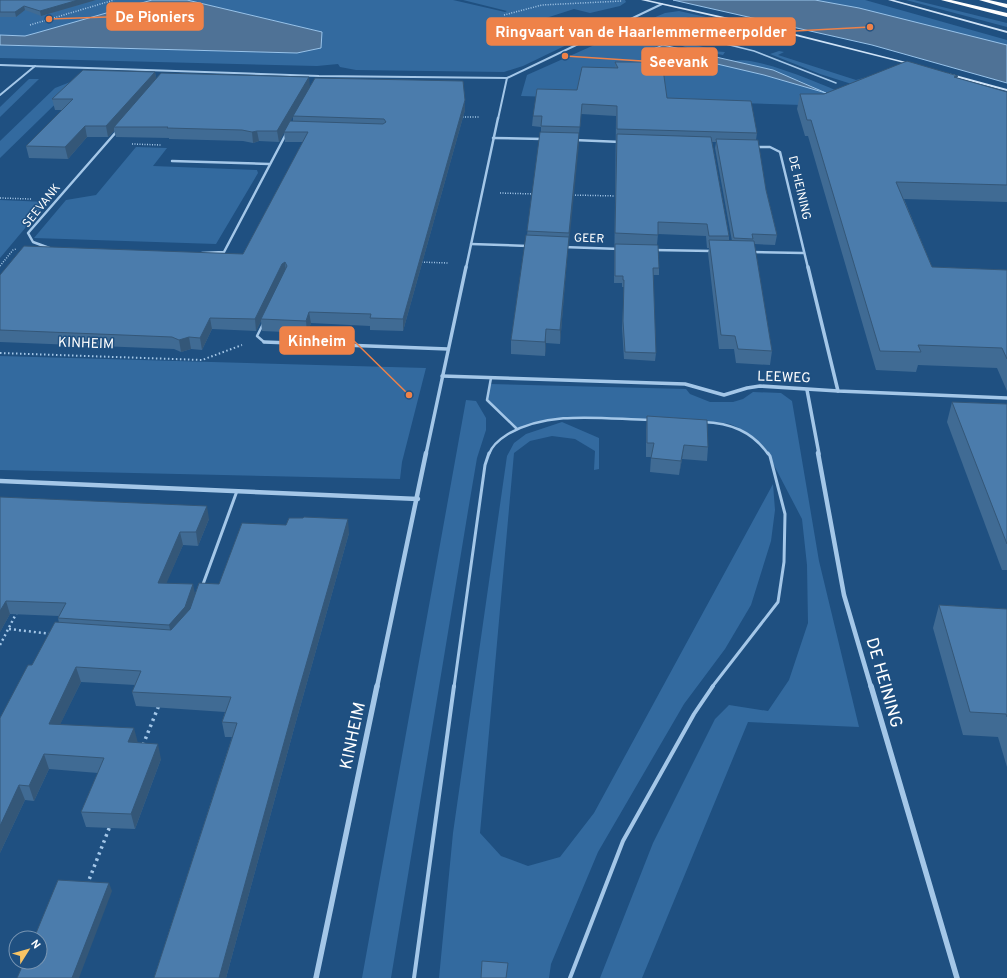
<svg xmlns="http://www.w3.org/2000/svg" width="1007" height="978" font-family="Overpass,sans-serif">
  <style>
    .green { fill: #336a9f }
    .water { fill: #4f7296; stroke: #98c3ea }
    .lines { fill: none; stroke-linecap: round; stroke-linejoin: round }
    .path-far3 { stroke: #a4c7e8; stroke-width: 1.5; stroke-dasharray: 1 1.5; stroke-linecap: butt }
    .path-far2 { stroke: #a4c7e8; stroke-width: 2; stroke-dasharray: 1.5 2.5; stroke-linecap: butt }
    .path-far1 { stroke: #a4c7e8; stroke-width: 2.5; stroke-dasharray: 2 3; stroke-linecap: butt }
    .path { stroke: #a4c7e8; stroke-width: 3.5; stroke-dasharray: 2.5 4; stroke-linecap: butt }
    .lane-far3 { stroke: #a4c7e8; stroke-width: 1.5 }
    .lane-far2 { stroke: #a4c7e8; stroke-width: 2.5 }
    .lane-far1 { stroke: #a4c7e8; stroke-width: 3 }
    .lane { stroke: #a4c7e8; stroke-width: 4 }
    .street-far4 { stroke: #a4c7e8; stroke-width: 2 }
    .street-far3 { stroke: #a4c7e8; stroke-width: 2.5 }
    .street-far2 { stroke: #a4c7e8; stroke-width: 3.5 }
    .street-far1 { stroke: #a4c7e8; stroke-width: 4.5 }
    .street { stroke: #a4c7e8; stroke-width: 5.5 }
    .secondary { fill: #cfe3f7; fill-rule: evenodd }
    .highway { fill: #fff; fill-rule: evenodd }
    .wall { fill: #406b94; fill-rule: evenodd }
    .shaded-wall { fill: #345778 }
    .building { fill: #4b7cac; stroke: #345778 }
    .labels { text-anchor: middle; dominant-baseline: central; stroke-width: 3; stroke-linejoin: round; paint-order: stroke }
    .far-street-label { font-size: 12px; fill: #fff; stroke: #1f5081 }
    .street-label { font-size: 14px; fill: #fff; stroke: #1f5081 }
    .near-street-label { font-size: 17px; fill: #fff; stroke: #1f5081 }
    .leader { fill: none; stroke: #ee8249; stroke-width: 1.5 }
    .callout-dot { fill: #ee8249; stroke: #1f5081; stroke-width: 1.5 }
    .callout { fill: #ee8249; stroke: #ee8249; stroke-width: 1.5 }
    .callout-label { font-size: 15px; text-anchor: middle; font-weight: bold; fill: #fff }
  </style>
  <rect width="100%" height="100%" fill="#1f5081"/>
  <!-- green -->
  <g class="green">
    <polygon points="0,0 158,0 34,38 0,37"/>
    <polygon points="187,0 453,0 505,12 507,11 463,0 625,0 626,2 620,6 590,13 574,9 546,18 573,26 591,20 608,25 523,66 504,72 356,70 340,67 338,64 317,66 0,58 0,45 297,53 321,48 322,32"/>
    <polygon points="815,0 865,0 1007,40 1007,45 859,8"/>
    <polygon points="906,0 914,0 1007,23 1007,27"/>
    <polygon points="679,11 706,17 688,17 667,26 646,21 665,13"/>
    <path d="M637,26L656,31L652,34L707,48L711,51L725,52L723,55L690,49L670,41H659L665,44L656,47L764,75L823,92L800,81L734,61C756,55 823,85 845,94L802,105L521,96L527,75Z"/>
    <polygon points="779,51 784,52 778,55 856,80 870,76 880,79 858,86 820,74 770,54"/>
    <polygon points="83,77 0,158 0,141 55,88"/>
    <polygon points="29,79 39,79 0,117 0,107"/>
    <polygon points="136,147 167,148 153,166 257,170 258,173 216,244 34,238 66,200 96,195"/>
    <polygon points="0,200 47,202 0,258"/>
    <polygon points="0,356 426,368 402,462 400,479 0,470"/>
    <polygon points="490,384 686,389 690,394 710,402 733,402 743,399 753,392 781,393 792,401 819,561 859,727 748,722 642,978 600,978 653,843 715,719 729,705 768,711 789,680 808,623 807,565 802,519 765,448 755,438 739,428 730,424 717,422 565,418 549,419 517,429 487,400"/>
    <polygon points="466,400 476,401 486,418 486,430 477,458 468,511 391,978 362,978"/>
    <polygon points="562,422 599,438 599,469 594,470 595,451 575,439 552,436 530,441 514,453 480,833 501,856 528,866 560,857 594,813 773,484 775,510 771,541 751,605 725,649 684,704 598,852 551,964 549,978 439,978 453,833 507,456 514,443 526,434"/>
  </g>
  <!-- water -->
  <g class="water">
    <polygon points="152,0 187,0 322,32 321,48 297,53 0,45 0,35 25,36 36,33"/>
    <polygon points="673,0 815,0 859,8 1007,45 1007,83 872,45"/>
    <polygon points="663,45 773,70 826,93 764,75 653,49"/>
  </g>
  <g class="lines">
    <!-- path-far3 -->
    <g class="path-far3">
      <polyline points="504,15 542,5 622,1"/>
      <polyline points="30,25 114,0"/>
      <polyline points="460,117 479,117"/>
      <polyline points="132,144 161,145"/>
      <polyline points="500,193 535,194"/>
      <polyline points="570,195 617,196"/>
      <polyline points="0,198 31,199"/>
      <polyline points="419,262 448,263"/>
      <polyline points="0,266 13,250 16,249"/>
    </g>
    <!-- path-far2 -->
    <polyline class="path-far2" points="0,353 202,360 242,345"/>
    <!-- path-far1 -->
    <g class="path-far1">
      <polyline points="9,629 52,634"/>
      <polyline points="0,645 17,612"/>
    </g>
    <!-- path -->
    <g class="path">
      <polyline points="143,745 159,705"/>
      <polyline points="87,885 110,826"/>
    </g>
    <!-- lane-far3 -->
    <polyline class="lane-far3" points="629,20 754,51 836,83"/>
    <!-- lane-far2 -->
    <g class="lane-far2">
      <polyline points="263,324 257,336 264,342"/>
      <polyline points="491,378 487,400 517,429"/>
      <path d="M703,422C730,423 752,431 768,454"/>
      <path d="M489,454C492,445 500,439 508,434C550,410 603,419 650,420"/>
    </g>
    <!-- lane-far1 -->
    <g class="lane-far1">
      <polyline points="202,587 237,491"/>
      <polyline points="454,687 485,465 489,453"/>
      <polyline points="712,687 778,602 784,562 785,514 770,456 768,453"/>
    </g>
    <!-- lane -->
    <g class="lane">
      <polyline points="414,978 454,686"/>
      <polyline points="570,978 623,841 694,714 713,686"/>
    </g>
    <!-- street-far4 -->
    <g class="street-far4">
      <polyline points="0,65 319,76 507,78 662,4"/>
      <polyline points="0,95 35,66"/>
      <polyline points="498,119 507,78"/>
    </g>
    <!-- street-far3 -->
    <g class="street-far3">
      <polyline points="493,138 543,139"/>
      <polyline points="574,140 621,142"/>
      <polyline points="753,147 770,147 780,152 808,268"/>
      <polyline points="172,161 269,164"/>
      <polyline points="471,244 528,246"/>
      <polyline points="563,247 620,249"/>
      <polyline points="52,249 33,242 28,233 117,131"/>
      <polyline points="653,250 712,251"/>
      <polyline points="751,252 803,253"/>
      <polyline points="202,253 224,252 286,134"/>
      <polyline points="466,268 498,118"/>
    </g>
    <!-- street-far2 -->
    <g class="street-far2">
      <polyline points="808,267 838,391"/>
      <polyline points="264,342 448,349"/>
      <polyline points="442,376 685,384 724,395 747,388 760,386 838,391 1007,398"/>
      <polyline points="807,390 819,454"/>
      <polyline points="426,454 466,267"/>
    </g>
    <!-- street-far1 -->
    <g class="street-far1">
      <polyline points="818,453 844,595 871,687"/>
      <polyline points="0,481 418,499"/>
      <polyline points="377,687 426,453"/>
    </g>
    <!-- street -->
    <g class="street">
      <polyline points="871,686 957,978"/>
      <polyline points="316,978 377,686"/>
    </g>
    <!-- secondary -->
    <g class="secondary">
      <polygon points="641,0 648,0 756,24 918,65 916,66 756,26"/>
      <polygon points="888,0 894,0 1007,31 1007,33"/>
      <polygon points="948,73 1007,89 1007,91 946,75 946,74"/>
    </g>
    <!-- highway -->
    <g class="highway">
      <polygon points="941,0 951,0 1007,13 1007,17"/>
      <polygon points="979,0 989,0 1007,4 1007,8"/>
    </g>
  </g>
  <!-- wall -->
  <g class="wall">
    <polygon points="0,0 96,0 41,16 25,10 16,17 0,17"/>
    <path d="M615,62L655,69L667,98L757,133L756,140L766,190L777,235L775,245L754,244L772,351L770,365L736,363L734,349H719L708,253L709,248H707L706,236L658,234L657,245L659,268V275H653L656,353L655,361L624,359L622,328L624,287H622V283H614L616,116L581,114L568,244L560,344L546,343L545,356L511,354V340L527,235L541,132V127L532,126L533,116L615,68ZM712,142H716L715,148L732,241H729V236Z"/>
    <path d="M155,72L156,79L310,86L465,100V110L403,331L370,330V326L311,323L307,333L262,331L261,321L256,331L212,329L202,350L191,349L181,352L174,349L0,342V275L243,254L303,142H285L284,132L279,142L259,141L253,143L243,141L169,139V138L116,137L114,131L108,137H87L68,159L29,158L26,146L62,110H55L52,99ZM293,116V121H290Z"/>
    <polygon points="958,76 957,78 1007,92 1007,202 904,199 932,267 1007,270 1007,391 997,368 918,365 916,372 876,370 808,136 805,136 797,109 800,94 824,94"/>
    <polygon points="952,402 1007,404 1007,570 1002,570 947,422"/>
    <polygon points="647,416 708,447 707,461 682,459 679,475 650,472 651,457 646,457 646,430"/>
    <polygon points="0,497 209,519 198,546 183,545 166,583 195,595 219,584 349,533 295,725 226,978 154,978 232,737 225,737 222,722 225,712 136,706 132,692 135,685 81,682 60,724 138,743 161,759 135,829 86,827 81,812 98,773 49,769 34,801 25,800 0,853 32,665 59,623 58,618 59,616 10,614 0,632"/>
    <polygon points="939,605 1007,609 1007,767 998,737 963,735 933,628"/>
  </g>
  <!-- shaded-wall -->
  <g class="shaded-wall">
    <polygon points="78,0 96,0 41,16 40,11"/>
    <polygon points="24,6 25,10 16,17 15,12"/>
    <polygon points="155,72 157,83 114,127 114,131 108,137 106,126"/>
    <polygon points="309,77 310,87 279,142 277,131"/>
    <polygon points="465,100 465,110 403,331 403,319"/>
    <polygon points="85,126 87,137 68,159 65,147"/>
    <polygon points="257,131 259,141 253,143 252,132"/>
    <polygon points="579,133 579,144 569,244 569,233"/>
    <polygon points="569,237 568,249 560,344 560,330"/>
    <polygon points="285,262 286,273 261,319 261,321 256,331 255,319 282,264"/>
    <polygon points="309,312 311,323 307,333 306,321"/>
    <polygon points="210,318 212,329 202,350 200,338"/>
    <polygon points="546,329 546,343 545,356 545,342"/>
    <polygon points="189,337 191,349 181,352 179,340"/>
    <polygon points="684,445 682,459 679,475 681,461"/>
    <polygon points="207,506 209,519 198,546 196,532"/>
    <polygon points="348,519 349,533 295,725 226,978 219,978 293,710"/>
    <polygon points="180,532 183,545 161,596 158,583"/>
    <polygon points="193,584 196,598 187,620 172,639 169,625"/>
    <polygon points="6,601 10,614 0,632 0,611"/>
    <polygon points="76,667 81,682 53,739 49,724"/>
    <polygon points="134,728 138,743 128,742"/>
    <polygon points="158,744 161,759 135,829 131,814"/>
    <polygon points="44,754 49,769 34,801 29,786"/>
    <polygon points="19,785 25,800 0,853 0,826"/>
    <polygon points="109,883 112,891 79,978 72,978"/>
  </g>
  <!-- building -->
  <g class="building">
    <polygon points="0,0 78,0 40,11 24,6 15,12 0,12"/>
    <polygon points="907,61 958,76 954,77 1007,92 1007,185 896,182 932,267 1007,270 1007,359 1002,348 918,345 921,352 880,351 811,120 807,120 800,94 824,94"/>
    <polygon points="615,62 654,62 655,69 663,69 667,98 751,101 757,133 617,129 617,106 582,104 580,127 541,126 542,116 533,116 537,89 577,90 582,67 618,68"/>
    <polygon points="83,70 155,72 106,126 85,126 65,147 26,146 73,99 52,99"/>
    <polygon points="161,73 309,77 277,131 257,131 252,132 242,130 167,128 168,127 114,127"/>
    <polygon points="315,78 463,81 465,100 403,319 370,318 371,314 309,312 306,321 261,319 287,266 285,262 282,264 255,319 210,318 200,338 189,337 179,340 172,337 0,330 0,275 24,246 243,254 308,132 284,132 290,121 383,124 386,122 384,119 293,116"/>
    <polygon points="540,132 579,133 569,233 527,231"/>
    <polygon points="617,134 711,137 729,236 709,236 707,224 658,222 658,235 615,233"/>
    <polygon points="716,139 758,140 766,190 777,235 752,234 753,239 734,238"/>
    <polygon points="526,235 569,237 560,330 546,329 545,342 511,340"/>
    <polygon points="709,240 754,241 772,351 738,349 735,336 721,335"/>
    <polygon points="615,244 658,245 659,268 653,268 656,353 625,352 623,321 624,280 623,280 623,276 615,276"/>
    <polygon points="952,402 1007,404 1007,544"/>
    <polygon points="647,416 707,420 708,447 684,445 681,461 651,458 654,443 647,443"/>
    <polygon points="0,497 207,506 196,532 180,532 158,583 193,584 185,607 169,625 58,618 66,603 6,601 0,611"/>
    <polygon points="304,517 348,519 293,710 219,978 154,978 237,723 222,722 231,697 132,692 141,671 76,667 49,724 134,728 128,742 158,744 131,814 81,812 104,758 44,754 29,786 19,785 0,826 0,718 28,665 32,665 55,622 171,630 190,609 199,583 219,584 242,523 286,525 289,518 303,518"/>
    <polygon points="939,605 1007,609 1007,717 1006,714 970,712"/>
    <polygon points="58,880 109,883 72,978 17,978 24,962 40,962 40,938 34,938"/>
    <polygon points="482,961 508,963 506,978 481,978"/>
  </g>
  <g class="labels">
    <!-- far-street labels -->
    <g class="far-street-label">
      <text transform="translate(799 188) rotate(77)">DE HEINING</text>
      <text transform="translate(42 206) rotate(-51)">SEEVANK</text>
      <text transform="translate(589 239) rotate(2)">GEER</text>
    </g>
    <!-- street labels -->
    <g class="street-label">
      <text transform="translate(86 344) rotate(2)">KINHEIM</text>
      <text transform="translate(784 378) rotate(2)">LEEWEG</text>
    </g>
    <!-- near-street labels -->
    <g class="near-street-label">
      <text transform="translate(883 683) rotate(74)">DE HEINING</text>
      <text transform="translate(354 736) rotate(-78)">KINHEIM</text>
    </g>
  </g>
  <!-- callouts -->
  <path class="leader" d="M49 19L107 17M870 27L795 31M565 56L642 61M409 395L354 341"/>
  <g class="callout-dot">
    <circle cx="49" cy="19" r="4"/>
    <circle cx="870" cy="27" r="4"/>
    <circle cx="565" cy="56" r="4"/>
    <circle cx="409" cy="395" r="4"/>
  </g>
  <g class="callout">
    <rect x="107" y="3" width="96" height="27" rx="4"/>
    <rect x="487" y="18" width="308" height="27" rx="4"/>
    <rect x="642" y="48" width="75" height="27" rx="4"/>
    <rect x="280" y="327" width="74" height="27" rx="4"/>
  </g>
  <g class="callout-label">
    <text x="155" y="22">De Pioniers</text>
    <text x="641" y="37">Ringvaart van de Haarlemmermeerpolder</text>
    <text x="679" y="67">Seevank</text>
    <text x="317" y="346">Kinheim</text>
  </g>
  <!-- north arrow -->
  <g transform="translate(28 950) rotate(53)"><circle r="19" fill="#1f5081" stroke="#7996b3"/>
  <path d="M0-3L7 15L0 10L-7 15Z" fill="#f7c364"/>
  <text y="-6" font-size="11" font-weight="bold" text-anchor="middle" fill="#ffffff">N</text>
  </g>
</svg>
